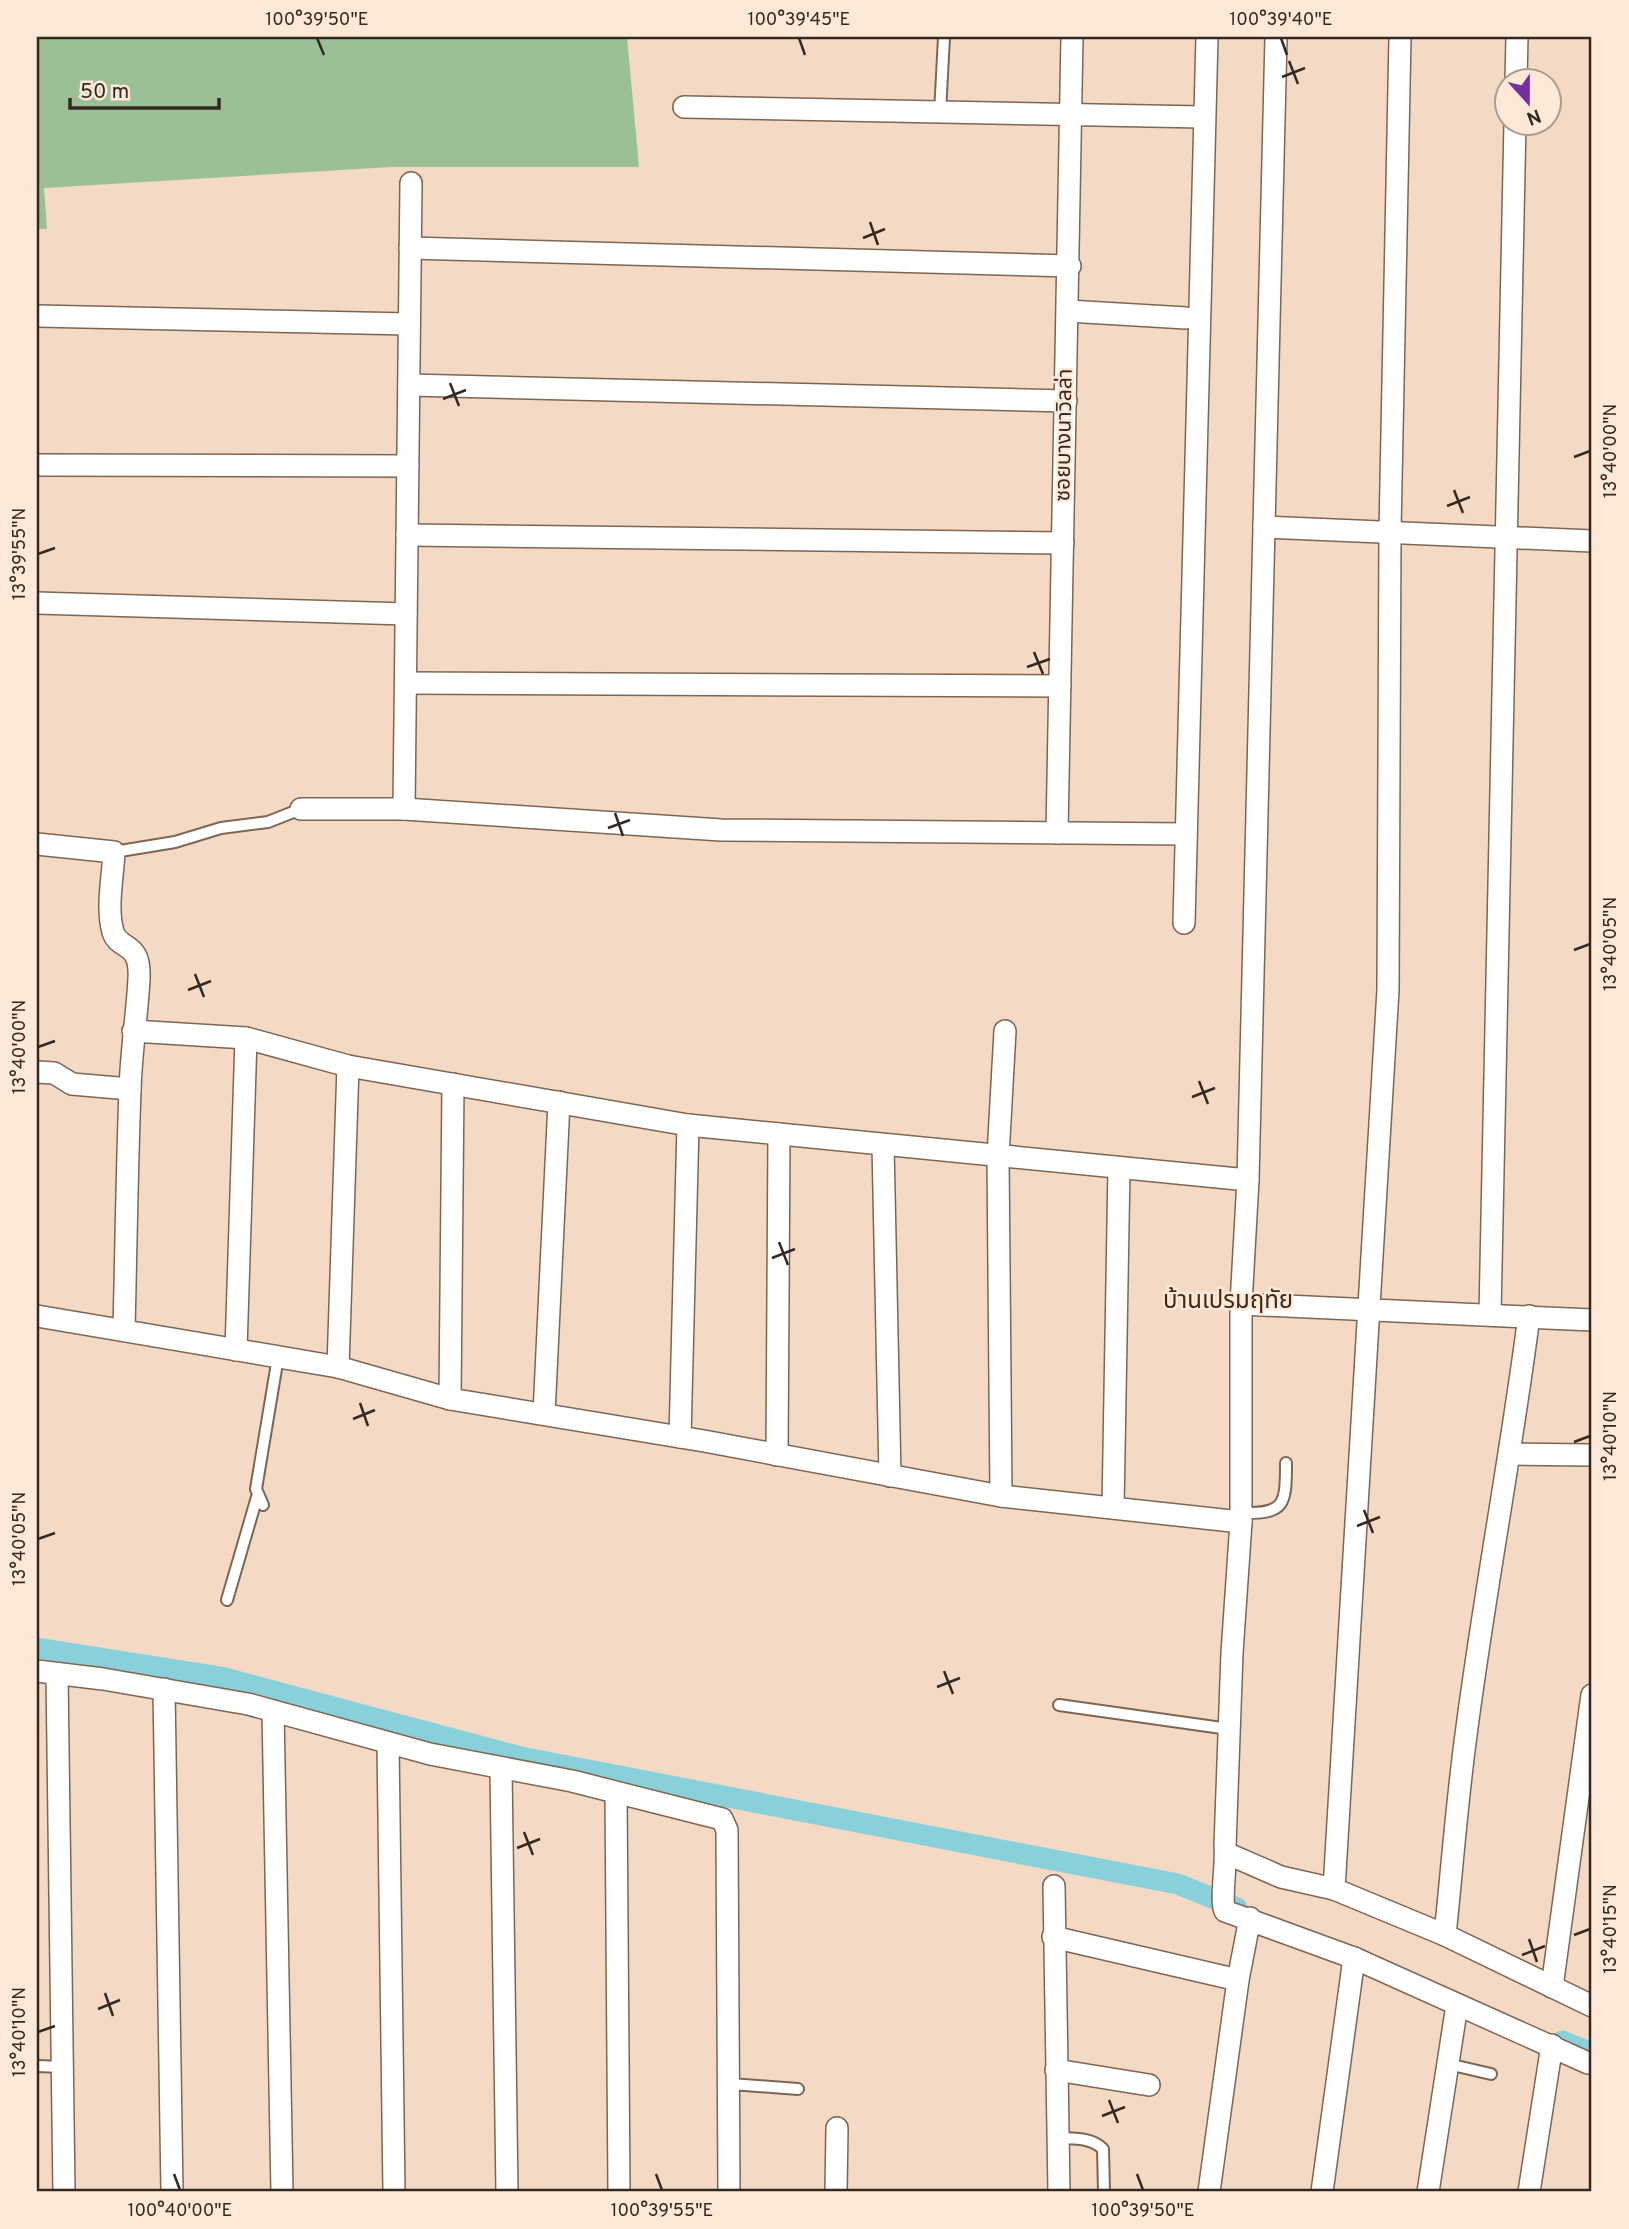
<svg xmlns="http://www.w3.org/2000/svg" width="1629" height="2229" font-family="Overpass,'Noto Sans Thai',sans-serif">
  <style>
    .green { fill: #9bc097 }
    .lines { fill: none; stroke-linecap: round; stroke-linejoin: round }
    .canal { stroke: #88d1da; stroke-width: 21 }
    .lane-casing { stroke: #7d6653; stroke-width: 14 }
    .street-casing { stroke: #7d6653; stroke-width: 24 }
    .lane { stroke: #fff; stroke-width: 10 }
    .street { stroke: #fff; stroke-width: 21 }
    .ticks { fill: none; stroke: #332921; stroke-width: 2.5 }
    .labels { text-anchor: middle; dominant-baseline: central; stroke-width: 5; stroke-linejoin: round; paint-order: stroke }
    .street-label { font-size: 21px; fill: #332921; stroke: #fee8d7 }
    .quarter-label { font-size: 24px; fill: #3d2918; stroke: #fee8d7 }
    .neatline { fill: none; stroke: #332921; stroke-width: 2.5 }
    .ticks-label { font-size: 18px; text-anchor: middle; fill: #332921 }
  </style>
  <rect width="100%" height="100%" fill="#f4dac5"/>
  <!-- green -->
  <polygon class="green" points="37,37 627,37 639,167 391,167 44,188 47,229 37,229"/>
  <g class="lines">
    <!-- canal -->
    <g class="canal">
      <polyline points="37,1648 221,1677 521,1757 1178,1884 1237,1908"/>
      <polyline points="1562,2041 1592,2053"/>
    </g>
    <defs>
      <g id="lane">
        <polyline points="940,113 944,37"/>
        <polyline points="114,852 175,842 221,828 268,822 301,809"/>
        <polyline points="263,1505 256,1489 278,1357"/>
        <path d="M1241,1513C1285,1514 1286,1505 1286,1463"/>
        <polyline points="227,1600 257,1497"/>
        <polyline points="1059,1705 1229,1729"/>
        <polyline points="1448,2064 1491,2074"/>
        <polyline points="37,2066 62,2067"/>
        <polyline points="731,2084 798,2089"/>
        <path d="M1058,2138C1074,2139 1091,2137 1103,2149L1104,2192"/>
      </g>
      <g id="street">
        <path d="M1276,37L1248,1180L1241,1304V1522L1232,1653L1225,1846C1227,1862 1220,1901 1225,1911L1354,1958L1588,2063"/>
        <polyline points="1516,80 1517,37"/>
        <polyline points="684,107 1203,117"/>
        <polyline points="410,248 1070,266"/>
        <polyline points="1068,311 1186,318"/>
        <polyline points="37,316 409,324"/>
        <polyline points="409,385 1066,401"/>
        <polyline points="37,465 408,466"/>
        <polyline points="1264,527 1592,541"/>
        <polyline points="407,535 1063,543"/>
        <polyline points="37,603 406,614"/>
        <polyline points="406,683 1060,686"/>
        <polyline points="301,809 404,809 721,830 1185,834"/>
        <polyline points="404,809 411,183"/>
        <polyline points="1057,833 1072,37"/>
        <path d="M37,844L114,852C113,877 106,907 113,932C119,951 141,940 139,979C137,1016 131,1053 130,1090C127,1170 126,1249 124,1329"/>
        <polyline points="1184,923 1207,37"/>
        <polyline points="133,1031 246,1038 348,1066 688,1125 1248,1180"/>
        <polyline points="37,1072 54,1073 72,1084 130,1089"/>
        <polyline points="883,1145 890,1476"/>
        <polyline points="1241,1304 1592,1320"/>
        <polyline points="1490,1314 1515,122"/>
        <polyline points="37,1316 338,1367 450,1399 704,1441 1001,1496 1241,1522"/>
        <polyline points="236,1350 246,1038"/>
        <polyline points="338,1367 348,1066"/>
        <polyline points="450,1399 453,1084"/>
        <polyline points="544,1414 559,1102"/>
        <polyline points="680,1437 688,1125"/>
        <polyline points="1511,1454 1592,1455"/>
        <polyline points="777,1455 779,1134"/>
        <polyline points="1001,1496 998,1156 1005,1031"/>
        <polyline points="1113,1508 1119,1168"/>
        <polyline points="37,1671 103,1679 248,1704 430,1754 572,1781 722,1819 727,1830 729,2192"/>
        <polyline points="57,1674 64,2192"/>
        <polyline points="164,1689 172,2192"/>
        <polyline points="273,1711 282,2192"/>
        <polyline points="388,1743 394,2192"/>
        <polyline points="501,1770 507,2192"/>
        <polyline points="616,1793 619,2192"/>
        <polyline points="1226,1853 1281,1877 1334,1889 1445,1935 1592,2006"/>
        <polyline points="1054,1886 1059,2192"/>
        <polyline points="1334,1889 1388,990 1390,531 1400,37"/>
        <path d="M1445,1935C1452,1869 1457,1801 1466,1735C1484,1595 1511,1456 1529,1316"/>
        <polyline points="1053,1937 1238,1980"/>
        <polyline points="1552,1987 1592,1695"/>
        <polyline points="1056,2070 1149,2085"/>
        <polyline points="836,2192 837,2128"/>
        <polyline points="1209,2192 1238,1980 1250,1918"/>
        <polyline points="1322,2192 1354,1958"/>
        <polyline points="1428,2192 1457,2005"/>
        <polyline points="1529,2192 1552,2045"/>
      </g>
    </defs>
    <!-- lane casing -->
    <use href="#lane" class="lane-casing"/>
    <!-- street casing -->
    <use href="#street" class="street-casing"/>
    <!-- lane -->
    <use href="#lane" class="lane"/>
    <!-- street -->
    <use href="#street" class="street"/>
  </g>
  <!-- ticks -->
  <path class="ticks" d="M317,38L324,55M799,38L805,55M1281,38L1287,55M1289,61L1298,84M1282,77L1305,68M870,222L878,245M863,238L885,229M450,383L459,406M443,399L466,390M1574,457L1590,451M1454,490L1463,513M1447,506L1470,497M38,554L55,548M1034,652L1043,674M1027,667L1050,659M615,813L623,836M608,828L630,820M1574,950L1590,944M195,974L204,997M188,990L211,981M38,1047L55,1041M1199,1081L1208,1104M1192,1097L1215,1088M779,1242L788,1265M772,1258L795,1249M360,1403L368,1426M353,1419L375,1410M1574,1442L1590,1436M1364,1510L1373,1533M1357,1526L1380,1517M38,1539L55,1533M944,1671L953,1694M937,1687L960,1678M524,1832L533,1855M517,1848L540,1839M1574,1935L1590,1929M1529,1939L1537,1962M1522,1955L1545,1946M105,1993L113,2016M98,2009L120,2000M38,2032L55,2026M1109,2100L1118,2123M1102,2116L1125,2107M174,2174L180,2190M656,2174L662,2190M1137,2174L1143,2190"/>
  <g class="labels">
    <!-- street labels -->
    <g class="street-label">
      <text transform="translate(1065 435) rotate(-89)">ซอยบางนาวิลล่า</text>
    </g>
    <!-- quarter labels -->
    <g class="quarter-label">
      <text x="1228" y="1302">บ้านเปรมฤทัย</text>
    </g>
  </g>
  <!-- border -->
  <rect width="1629" height="2229" fill="none" stroke="#fee8d7" stroke-width="77"/>
  <!-- north arrow -->
  <g transform="translate(1528 102) rotate(159)"><circle r="33" fill="#fee8d7" stroke="#ad9c8e" stroke-width="2"/>
  <path d="M0-5L12 26L0 18L-12 26Z" fill="#742fa3"/>
  <text y="-10" font-size="19" font-weight="bold" text-anchor="middle" fill="#332921">N</text>
  </g>
  <!-- scale -->
  <path d="M70 98v10h149v-10" fill="none" stroke="#332921" stroke-width="3.5"/>
  <text x="80" y="98" font-size="21" fill="#332921" stroke="#fee8d7" stroke-width="5" paint-order="stroke">50 m</text>
  <rect x="38" y="38" width="1552" height="2152" class="neatline"/>
  <g class="ticks-label">
    <text x="317" y="25">100°39'50"E</text>
    <text x="799" y="25">100°39'45"E</text>
    <text x="1281" y="25">100°39'40"E</text>
    <text transform="translate(1610 451) rotate(-90)" y="6">13°40'00"N</text>
    <text transform="translate(19 554) rotate(-90)" y="6">13°39'55"N</text>
    <text transform="translate(1610 944) rotate(-90)" y="6">13°40'05"N</text>
    <text transform="translate(19 1047) rotate(-90)" y="6">13°40'00"N</text>
    <text transform="translate(1610 1436) rotate(-90)" y="6">13°40'10"N</text>
    <text transform="translate(19 1539) rotate(-90)" y="6">13°40'05"N</text>
    <text transform="translate(1610 1929) rotate(-90)" y="6">13°40'15"N</text>
    <text transform="translate(19 2032) rotate(-90)" y="6">13°40'10"N</text>
    <text x="180" y="2216">100°40'00"E</text>
    <text x="662" y="2216">100°39'55"E</text>
    <text x="1143" y="2216">100°39'50"E</text>
  </g>
</svg>
